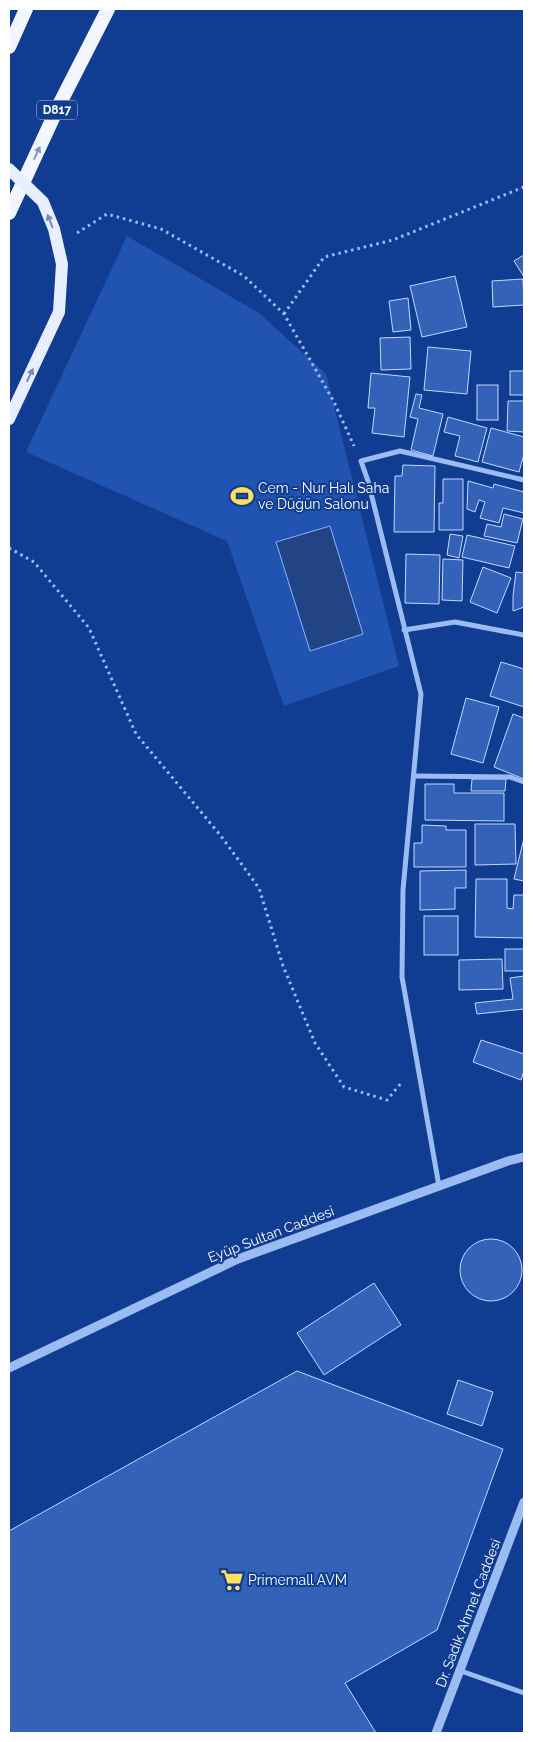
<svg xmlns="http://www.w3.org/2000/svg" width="533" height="1742" font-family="Raleway,sans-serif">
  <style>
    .green { fill: #2154b1 }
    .water { fill: #224484; stroke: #8db4f7 }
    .building { fill: #3462b9; stroke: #c3d8fe }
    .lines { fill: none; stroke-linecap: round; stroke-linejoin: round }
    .path { stroke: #9bbbf3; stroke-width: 3; stroke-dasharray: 2.5 4; stroke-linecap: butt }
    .minor { stroke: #9bbbf3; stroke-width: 5 }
    .tertiary { stroke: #9bbbf3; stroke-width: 9 }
    .trunk { stroke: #f3f6ff; stroke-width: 14 }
    .primary-bridge { stroke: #e7eeff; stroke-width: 12 }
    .oneway { fill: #8299c8 }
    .oneway2 { fill: #718cc2 }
    .labels { text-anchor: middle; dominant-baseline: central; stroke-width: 4; stroke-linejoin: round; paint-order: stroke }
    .shield { fill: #103c91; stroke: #b7c4de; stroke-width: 1 }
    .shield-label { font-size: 12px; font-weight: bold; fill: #fff }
    .poi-label { font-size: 14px; fill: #fff; stroke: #103c91; text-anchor: start }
    .street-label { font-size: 14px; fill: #fff; stroke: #103c91 }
  </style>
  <rect width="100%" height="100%" fill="#103c91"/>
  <!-- green -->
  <polygon class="green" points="127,236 259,313 326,374 399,666 284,706 227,541 26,452"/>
  <!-- water -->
  <polygon class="water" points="330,526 363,634 310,651 276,542"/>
  <!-- building -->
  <g class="building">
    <polygon points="524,255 524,277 514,261"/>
    <polygon points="455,276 467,327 422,337 410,286"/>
    <polygon points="523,279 524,305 493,307 492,281"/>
    <polygon points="408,298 411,330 393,332 389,301"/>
    <polygon points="410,337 411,369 381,370 380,338"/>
    <polygon points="428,347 471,351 467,394 424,390"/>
    <rect x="510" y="371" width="14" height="24"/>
    <polygon points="371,373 410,377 404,437 372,433 375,408 368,408"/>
    <rect x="477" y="385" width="21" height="35"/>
    <polygon points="416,394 422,395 419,408 443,414 433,456 411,450 418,419 410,417"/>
    <polygon points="508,401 524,401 524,432 507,431"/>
    <polygon points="448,417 487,428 478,462 455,456 460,436 444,432"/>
    <polygon points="491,428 524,437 524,454 519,472 482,462"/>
    <polygon points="403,465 435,466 434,532 394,532 395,476 402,476"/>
    <polygon points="443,479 463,479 463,530 439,530 439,503 443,503"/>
    <polygon points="468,481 493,488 494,484 524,492 524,513 503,508 499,523 480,518 485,502 479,500 475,512 467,509"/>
    <polygon points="504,514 523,519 517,543 484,536 487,524 501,527"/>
    <polygon points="450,534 463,536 459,558 447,555"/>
    <polygon points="467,535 515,546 509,568 462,557"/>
    <polygon points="406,554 440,555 439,604 405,603"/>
    <polygon points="443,559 463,560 462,601 442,600"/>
    <polygon points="483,567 511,578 497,613 470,602"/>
    <polygon points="516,572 524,573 524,607 513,611 513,596"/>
    <polygon points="501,662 524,669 524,707 490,696"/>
    <polygon points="466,698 499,707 483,763 451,754"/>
    <polygon points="513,714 524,718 524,779 494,767"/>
    <polygon points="472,779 506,779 505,791 471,791"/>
    <polygon points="425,784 454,784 454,793 504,793 504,821 425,820"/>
    <polygon points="475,824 515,824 516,864 475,865"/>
    <polygon points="422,825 446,826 446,830 466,830 466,867 414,867 414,843 422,843"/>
    <polygon points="524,838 524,881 514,879"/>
    <polygon points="466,870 466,888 455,888 455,909 420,910 420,871"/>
    <polygon points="476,879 507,879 507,908 513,909 514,895 524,895 524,938 475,937"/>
    <rect x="424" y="916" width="34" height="39"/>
    <rect x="505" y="949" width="19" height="22"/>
    <polygon points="502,959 503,989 459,990 459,960"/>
    <polygon points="524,976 524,1009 477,1014 475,1003 513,999 510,978"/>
    <polygon points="481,1040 524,1054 524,1071 521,1080 473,1062"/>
    <circle cx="491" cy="1270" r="31"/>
    <polygon points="374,1283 401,1325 324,1375 297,1333"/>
    <polygon points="297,1371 503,1449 437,1630 345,1683 376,1733 9,1733 9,1531"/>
    <polygon points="458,1380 493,1392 482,1426 447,1414"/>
  </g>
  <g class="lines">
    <!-- path -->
    <g class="path">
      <polyline points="77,233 107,214 161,229 244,276 284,314 334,402 354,446"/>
      <polyline points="284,314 324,257 393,240 524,187"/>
      <polyline points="9,548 34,562 89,628 136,734 221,836 259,888 283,966 315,1043 344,1087 387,1100 402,1082"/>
    </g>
    <!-- minor -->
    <g class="minor">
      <polyline points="404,630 455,622 524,635"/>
      <polyline points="414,776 510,777 524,782"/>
      <polyline points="439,1186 402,977 403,890 421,694 368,481 361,461 400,451 524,480"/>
      <polyline points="461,1671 524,1693"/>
    </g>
    <!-- tertiary -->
    <g class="tertiary">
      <polyline points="9,1368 238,1259 508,1161 524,1157"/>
      <polyline points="436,1733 524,1502"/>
    </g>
    <!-- trunk -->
    <g class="trunk">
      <polyline points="9,47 26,9"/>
      <polyline points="9,213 59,105 108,9"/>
    </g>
    <!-- primary-bridge -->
    <polyline class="primary-bridge" points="9,169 43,202 54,229 62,264 59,312 9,419"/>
  </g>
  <!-- one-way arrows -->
  <defs><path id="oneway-solid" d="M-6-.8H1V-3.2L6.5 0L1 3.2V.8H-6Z" transform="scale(1.25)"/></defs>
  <use class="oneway" href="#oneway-solid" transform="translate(37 153) rotate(-65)"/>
  <g class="oneway2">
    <use href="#oneway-solid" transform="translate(50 221) rotate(-111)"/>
    <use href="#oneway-solid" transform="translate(30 375) rotate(-65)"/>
  </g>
  <!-- icons -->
  <defs>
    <symbol id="stadium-bare" viewBox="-9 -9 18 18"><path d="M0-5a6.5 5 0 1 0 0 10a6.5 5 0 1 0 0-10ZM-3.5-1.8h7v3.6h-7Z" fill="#ffdf5d" stroke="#103c91" stroke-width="2.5" paint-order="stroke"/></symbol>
    <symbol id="supermarket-bare" viewBox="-9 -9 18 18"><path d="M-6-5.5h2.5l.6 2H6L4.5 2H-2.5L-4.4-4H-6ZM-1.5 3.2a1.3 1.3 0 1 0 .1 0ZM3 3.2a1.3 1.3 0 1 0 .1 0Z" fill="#ffdf5d" stroke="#103c91" stroke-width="2.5" paint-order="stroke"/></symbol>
  </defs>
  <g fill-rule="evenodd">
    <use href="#stadium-bare" x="226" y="480" width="32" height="32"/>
    <use href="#supermarket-bare" x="216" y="1564" width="32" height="32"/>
  </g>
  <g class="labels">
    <!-- shield labels -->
    <rect class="shield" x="37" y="100.5" width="40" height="19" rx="4"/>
    <g class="shield-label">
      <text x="57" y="110">D817</text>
    </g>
    <!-- poi labels -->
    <g class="poi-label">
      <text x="258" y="488">Cem - Nur Halı Saha<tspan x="258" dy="16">ve Düğün Salonu</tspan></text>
      <text x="248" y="1580">Primemall AVM</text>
    </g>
    <!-- street labels -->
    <g class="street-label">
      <text transform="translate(271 1234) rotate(-21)">Eyüp Sultan Caddesi</text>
      <text transform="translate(468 1613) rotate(-69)">Dr. Sadık Ahmet Caddesi</text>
    </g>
  </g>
  <!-- border -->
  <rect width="533" height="1742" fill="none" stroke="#ffffff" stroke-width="20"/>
</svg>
